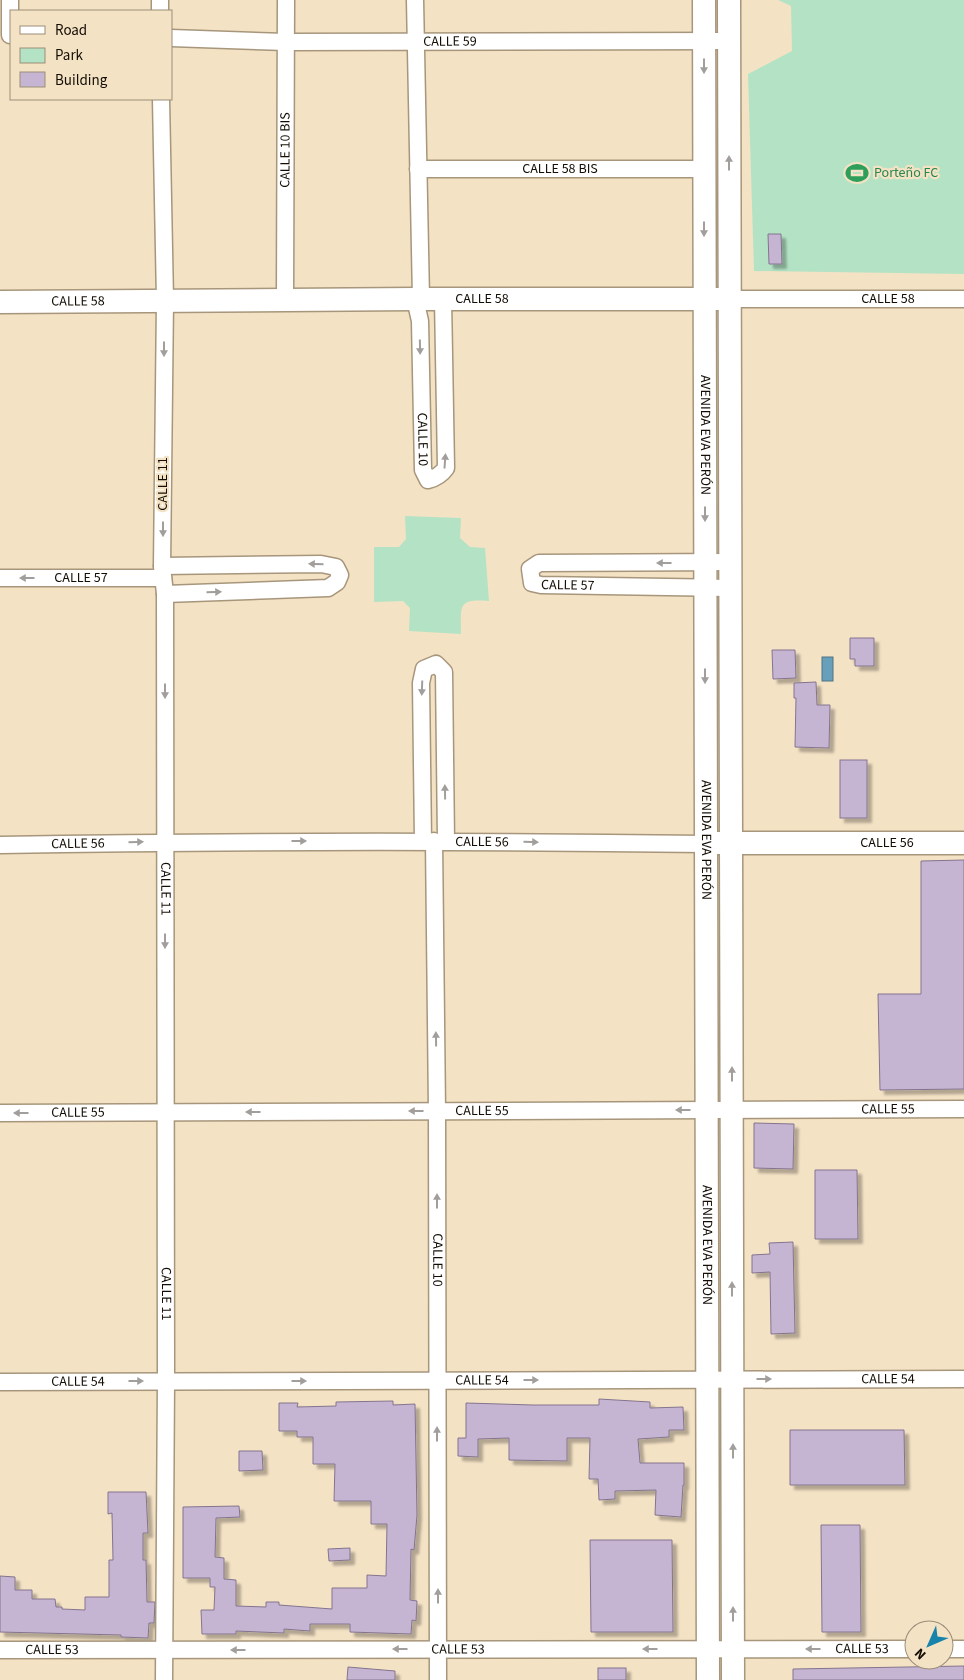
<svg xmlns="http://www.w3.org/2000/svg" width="964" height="1680" font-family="'Source Sans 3',sans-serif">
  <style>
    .green { fill: #b3e3c4 }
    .water { fill: #68a0bb; stroke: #4e7484 }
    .building { fill: #c6b5d2; stroke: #83748e; filter: url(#shadow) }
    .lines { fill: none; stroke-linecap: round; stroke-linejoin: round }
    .street-casing { stroke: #a7967b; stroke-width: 19 }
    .secondary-casing { stroke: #a7967b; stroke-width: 25 }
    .street { stroke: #fff; stroke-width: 16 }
    .secondary { stroke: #fff; stroke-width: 22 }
    .oneway { fill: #a19e9b }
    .labels { text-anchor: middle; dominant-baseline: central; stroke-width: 4.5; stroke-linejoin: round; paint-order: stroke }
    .street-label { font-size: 14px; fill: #130d04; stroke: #f4e2c5 }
    .leisure-label { font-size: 14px; fill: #27864d; stroke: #f4e2c5; text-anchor: start }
  </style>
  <defs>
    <filter id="shadow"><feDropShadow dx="4.5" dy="4.5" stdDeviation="1" flood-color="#0004"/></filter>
  </defs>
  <rect width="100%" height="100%" fill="#f4e2c5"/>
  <!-- green -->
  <g class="green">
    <polygon points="778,0 964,0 964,274 754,271 748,74 792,51 791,6"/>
    <path d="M405,516L461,518L460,538L470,547L485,548L489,601C457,598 461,606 461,634L409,631L410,608L403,601L374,602V547H399L406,539Z"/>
  </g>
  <!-- water -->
  <rect class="water" x="822" y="657" width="11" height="24"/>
  <!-- building -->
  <g class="building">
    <polygon points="768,234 781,234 782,264 769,264"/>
    <polygon points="850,638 874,638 874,666 855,666 855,659 850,659"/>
    <polygon points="772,650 795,650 796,678 773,679"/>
    <polygon points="816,682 817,705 830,705 829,748 795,747 796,698 794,698 794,683"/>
    <rect x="840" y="760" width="27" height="58"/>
    <polygon points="964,860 964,1089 880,1090 878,994 921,994 921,861"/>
    <polygon points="754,1123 794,1124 793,1169 754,1168"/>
    <polygon points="815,1170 857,1170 858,1239 815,1239"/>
    <polygon points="793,1242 795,1333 771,1334 770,1272 752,1273 752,1255 770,1254 769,1243"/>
    <polygon points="599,1399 650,1402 650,1408 683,1407 684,1430 669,1430 669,1437 638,1439 640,1463 684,1463 684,1485 683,1485 681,1517 655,1515 656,1490 615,1491 615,1499 599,1500 598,1479 589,1479 590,1438 567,1438 567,1461 509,1460 509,1438 478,1439 478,1457 458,1456 458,1438 466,1438 466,1403 533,1405 599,1405"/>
    <polygon points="393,1401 393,1405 415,1404 417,1515 414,1550 411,1549 410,1600 417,1601 416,1621 412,1620 411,1634 350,1632 350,1624 310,1624 310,1631 284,1629 284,1633 236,1631 236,1634 202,1634 201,1610 214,1610 215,1587 210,1587 210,1578 183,1578 183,1507 239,1506 240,1517 216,1518 215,1557 224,1558 224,1579 236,1580 236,1606 266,1607 266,1602 279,1602 279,1605 332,1609 332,1588 367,1588 367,1575 386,1576 387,1524 371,1524 371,1501 334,1501 335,1464 313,1464 313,1437 297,1437 297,1431 279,1431 279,1403 298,1403 297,1407 336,1406 336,1402"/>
    <polygon points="790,1430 904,1430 905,1485 790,1485"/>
    <polygon points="239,1451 262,1451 263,1470 239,1471"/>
    <polygon points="108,1492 146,1492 148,1533 143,1533 143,1560 146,1560 147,1602 155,1602 154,1623 149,1623 148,1638 121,1637 121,1635 0,1632 0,1576 15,1577 15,1590 32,1590 32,1599 55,1599 56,1607 62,1607 62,1609 85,1610 85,1597 109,1597 109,1560 113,1560 112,1513 108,1514"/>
    <polygon points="821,1525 860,1525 861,1632 822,1632"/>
    <polygon points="590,1540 672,1540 673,1632 591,1632"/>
    <polygon points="350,1548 350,1560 329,1561 328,1549"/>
    <polygon points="964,1666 964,1680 793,1680 793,1669"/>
    <polygon points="348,1667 395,1671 395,1680 347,1680"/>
    <rect x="598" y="1668" width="28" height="12"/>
  </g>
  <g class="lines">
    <defs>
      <g id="street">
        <polyline points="10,0 10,35"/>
        <polyline points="160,0 160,11"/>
        <polyline points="415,0 421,299"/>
        <path id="s1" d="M171,38L286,42L729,41"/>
        <path id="s2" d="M161,99L165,300L162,566L165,594L166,1381L164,1680"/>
        <path id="s3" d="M418,169H704"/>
        <path id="s4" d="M285,299L286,0"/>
        <path id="s5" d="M415,299L420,321L423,470L428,480C436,478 441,475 446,468L443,299"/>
        <path id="s6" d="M730,299H964"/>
        <path id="s7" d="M730,562L539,563L530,569L532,583L541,585L730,588"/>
        <polyline points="162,566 321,564 336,567 340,575 337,582 328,588 165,594"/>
        <path id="s8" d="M0,578H163"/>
        <polyline points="423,841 421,683 424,669 436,664 444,672 446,841"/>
        <path id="s9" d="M434,841L437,1111L438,1680"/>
        <path id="s10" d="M0,845C235,841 470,841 706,844"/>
        <path id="s11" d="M0,1113L964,1109"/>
        <path id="s12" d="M0,1382L964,1379"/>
        <polyline points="944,1649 964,1649"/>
        <path id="s13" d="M0,1650L914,1649"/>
      </g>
      <g id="secondary">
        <path id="s14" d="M704,0L708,1680"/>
        <polyline points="729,0 733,1680"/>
        <path id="s15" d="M0,302L415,299H719"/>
        <path id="s16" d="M717,843H964"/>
      </g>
    </defs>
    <!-- street casing -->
    <use href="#street" class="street-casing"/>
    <!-- secondary casing -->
    <use href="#secondary" class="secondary-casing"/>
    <!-- street -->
    <use href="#street" class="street"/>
    <!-- secondary -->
    <use href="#secondary" class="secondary"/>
  </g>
  <!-- one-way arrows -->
  <defs><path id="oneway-solid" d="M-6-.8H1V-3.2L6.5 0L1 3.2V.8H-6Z" transform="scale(1.25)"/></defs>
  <g class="oneway">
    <use href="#oneway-solid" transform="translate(704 66) rotate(90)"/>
    <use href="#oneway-solid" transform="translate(729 163) rotate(-90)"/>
    <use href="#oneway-solid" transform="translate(704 229) rotate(90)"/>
    <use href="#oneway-solid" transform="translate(420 347) rotate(89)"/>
    <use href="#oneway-solid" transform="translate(164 349) rotate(90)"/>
    <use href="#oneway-solid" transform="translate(445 461) rotate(-86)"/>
    <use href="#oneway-solid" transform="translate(705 514) rotate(90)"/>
    <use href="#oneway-solid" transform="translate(163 529) rotate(90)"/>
    <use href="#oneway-solid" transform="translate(664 563) rotate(180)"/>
    <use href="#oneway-solid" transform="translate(316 564) rotate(-178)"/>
    <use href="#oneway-solid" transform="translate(27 578) rotate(-180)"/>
    <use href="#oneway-solid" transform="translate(214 592) rotate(-2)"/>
    <use href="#oneway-solid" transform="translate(705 676) rotate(90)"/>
    <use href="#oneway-solid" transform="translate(422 688) rotate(92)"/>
    <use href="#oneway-solid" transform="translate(165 691) rotate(90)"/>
    <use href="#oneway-solid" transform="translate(445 792) rotate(-91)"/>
    <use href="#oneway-solid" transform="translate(299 841)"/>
    <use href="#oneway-solid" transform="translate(136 842) rotate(-1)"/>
    <use href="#oneway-solid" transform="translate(531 842) rotate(1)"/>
    <use href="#oneway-solid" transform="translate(165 941) rotate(90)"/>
    <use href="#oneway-solid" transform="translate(436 1039) rotate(-91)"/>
    <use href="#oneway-solid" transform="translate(732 1074) rotate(-90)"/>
    <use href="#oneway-solid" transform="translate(683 1110) rotate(180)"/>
    <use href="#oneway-solid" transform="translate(416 1111) rotate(180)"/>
    <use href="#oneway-solid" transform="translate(253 1112) rotate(180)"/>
    <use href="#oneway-solid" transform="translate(21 1113) rotate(180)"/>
    <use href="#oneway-solid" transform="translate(437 1201) rotate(-90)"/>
    <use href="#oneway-solid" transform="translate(732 1289) rotate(-90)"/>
    <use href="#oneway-solid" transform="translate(764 1379)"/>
    <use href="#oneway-solid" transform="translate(531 1380)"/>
    <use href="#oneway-solid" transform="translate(136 1381)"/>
    <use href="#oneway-solid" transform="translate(299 1381)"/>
    <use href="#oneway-solid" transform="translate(437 1434) rotate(-90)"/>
    <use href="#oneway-solid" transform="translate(733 1451) rotate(-90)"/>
    <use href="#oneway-solid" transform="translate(438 1596) rotate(-90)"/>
    <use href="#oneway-solid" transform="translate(733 1614) rotate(-90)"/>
    <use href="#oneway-solid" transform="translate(400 1649) rotate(180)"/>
    <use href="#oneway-solid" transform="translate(650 1649) rotate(180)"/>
    <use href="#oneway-solid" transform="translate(813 1649) rotate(180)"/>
    <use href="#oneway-solid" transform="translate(238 1650) rotate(180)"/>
  </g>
  <!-- icons -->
  <defs>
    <symbol id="stadium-bare" viewBox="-9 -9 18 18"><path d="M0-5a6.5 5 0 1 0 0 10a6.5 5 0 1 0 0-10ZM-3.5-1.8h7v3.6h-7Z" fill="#2e9e5b" stroke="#f4e2c5" stroke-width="2.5" paint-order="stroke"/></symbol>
  </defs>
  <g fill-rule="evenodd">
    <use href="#stadium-bare" x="841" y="157" width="32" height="32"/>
  </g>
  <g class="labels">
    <!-- street labels -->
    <g class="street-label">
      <text stroke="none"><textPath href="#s1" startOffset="279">CALLE 59</textPath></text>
      <text stroke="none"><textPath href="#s4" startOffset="149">CALLE 10 BIS</textPath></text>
      <text stroke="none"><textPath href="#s3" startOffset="142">CALLE 58 BIS</textPath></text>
      <text stroke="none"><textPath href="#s15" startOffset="482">CALLE 58</textPath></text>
      <text stroke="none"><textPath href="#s6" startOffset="158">CALLE 58</textPath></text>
      <text stroke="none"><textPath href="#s15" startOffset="78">CALLE 58</textPath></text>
      <text stroke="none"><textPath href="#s14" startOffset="435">AVENIDA EVA PERÓN</textPath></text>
      <text stroke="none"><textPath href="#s5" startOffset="141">CALLE 10</textPath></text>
      <text transform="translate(163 484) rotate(-90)">CALLE 11</text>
      <text stroke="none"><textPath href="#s8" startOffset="81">CALLE 57</textPath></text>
      <text stroke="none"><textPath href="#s7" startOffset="252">CALLE 57</textPath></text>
      <text stroke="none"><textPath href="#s14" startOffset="840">AVENIDA EVA PERÓN</textPath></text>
      <text stroke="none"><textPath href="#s10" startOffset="482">CALLE 56</textPath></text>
      <text stroke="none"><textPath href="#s16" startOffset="170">CALLE 56</textPath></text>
      <text stroke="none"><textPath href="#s10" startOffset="78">CALLE 56</textPath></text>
      <text stroke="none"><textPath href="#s2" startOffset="790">CALLE 11</textPath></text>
      <text stroke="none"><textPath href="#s11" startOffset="888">CALLE 55</textPath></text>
      <text stroke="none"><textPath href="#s11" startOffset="482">CALLE 55</textPath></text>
      <text stroke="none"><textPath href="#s11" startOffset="78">CALLE 55</textPath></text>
      <text stroke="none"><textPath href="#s14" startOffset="1245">AVENIDA EVA PERÓN</textPath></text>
      <text stroke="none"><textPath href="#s9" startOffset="419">CALLE 10</textPath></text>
      <text stroke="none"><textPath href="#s2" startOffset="1195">CALLE 11</textPath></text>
      <text stroke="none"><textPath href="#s12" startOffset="888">CALLE 54</textPath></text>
      <text stroke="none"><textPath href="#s12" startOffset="482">CALLE 54</textPath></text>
      <text stroke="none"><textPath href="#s12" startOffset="78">CALLE 54</textPath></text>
      <text stroke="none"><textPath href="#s13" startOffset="458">CALLE 53</textPath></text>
      <text stroke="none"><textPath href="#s13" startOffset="862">CALLE 53</textPath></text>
      <text stroke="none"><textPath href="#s13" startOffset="52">CALLE 53</textPath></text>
    </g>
    <!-- leisure labels -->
    <g class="leisure-label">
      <text x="874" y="173">Porteño FC</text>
    </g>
  </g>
  <!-- legend -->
  <rect x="10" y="10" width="162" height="90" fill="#f4e2c5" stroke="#9a8d78"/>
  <rect x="20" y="26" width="25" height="8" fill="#ffffff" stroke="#9a8d78"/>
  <text x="55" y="35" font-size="15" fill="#130d04">Road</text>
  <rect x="20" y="48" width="25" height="15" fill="#b3e3c4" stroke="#9a8d78"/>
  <text x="55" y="60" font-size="15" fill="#130d04">Park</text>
  <rect x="20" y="72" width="25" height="15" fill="#c6b5d2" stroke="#9a8d78"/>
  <text x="55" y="85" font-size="15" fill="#130d04">Building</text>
  <!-- north arrow -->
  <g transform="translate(929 1645) rotate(225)"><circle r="24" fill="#f4e2c5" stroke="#9a8d78"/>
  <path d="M0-4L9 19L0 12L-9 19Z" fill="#1883ab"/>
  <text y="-8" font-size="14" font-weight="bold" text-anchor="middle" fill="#130d04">N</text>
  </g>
</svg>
